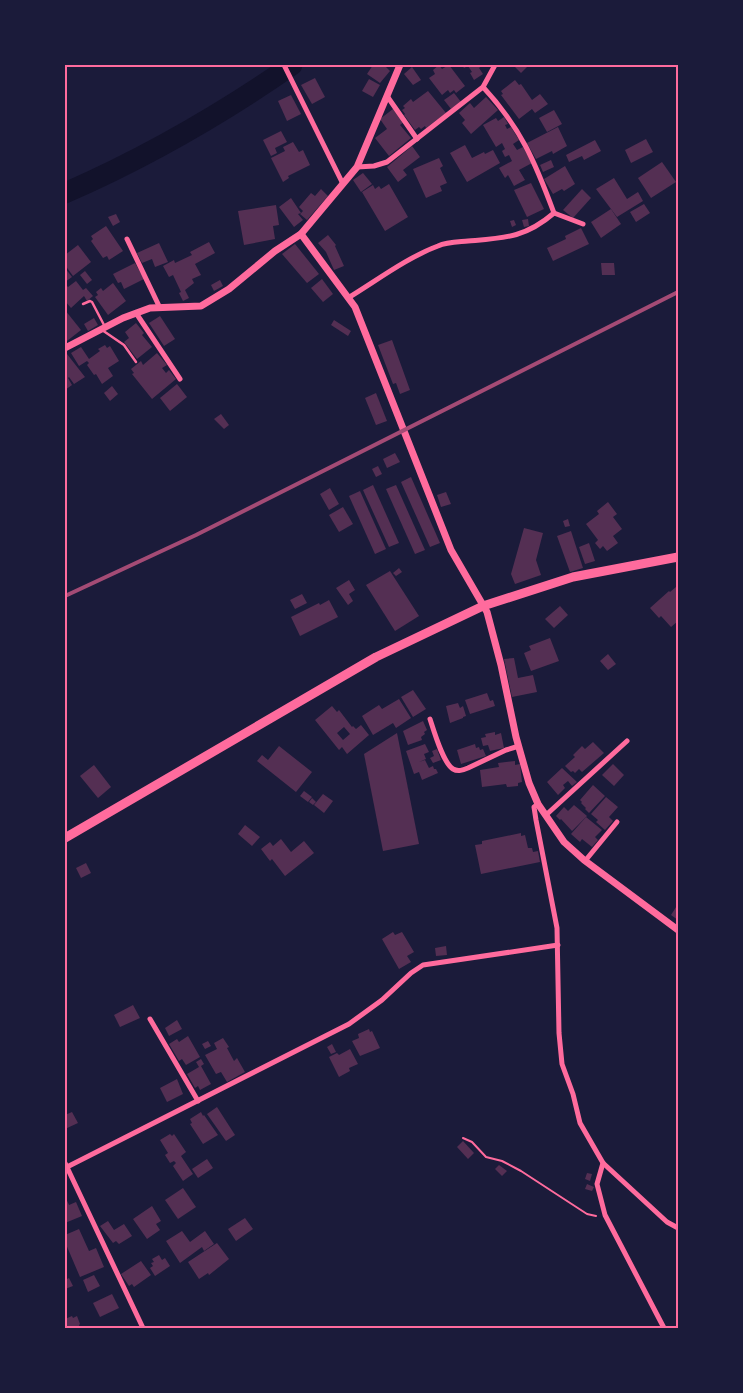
<svg xmlns="http://www.w3.org/2000/svg" width="743" height="1393" font-family="'Fira Sans',sans-serif">
  <style>
    .lines { fill: none; stroke-linecap: round; stroke-linejoin: round }
    .river { stroke: #12122b; stroke-width: 21 }
    .building { fill: #542f53; fill-rule: evenodd }
    .path { stroke: #ff6b9d; stroke-width: 2 }
    .service { stroke: #ff6b9d; stroke-width: 2.5 }
    .minor { stroke: #ff6b9d; stroke-width: 5 }
    .tertiary { stroke: #ff6b9d; stroke-width: 7 }
    .trunk { stroke: #ff6b9d; stroke-width: 9 }
    .rail { stroke: #a44b75; stroke-width: 4 }
    .neatline { fill: none; stroke: #ff6b9d; stroke-width: 2 }
  </style>
  <rect width="100%" height="100%" fill="#1b1b3a"/>
  <g class="lines">
    <!-- river -->
    <path class="river" d="M65,193C145,158 220,115 292,65"/>
  </g>
  <!-- building -->
  <g class="building">
    <polygon points="373,65 384,65 390,71 380,83 367,74"/>
    <polygon points="439,65 442,69 449,65 465,86 456,93 454,90 450,93 448,90 442,95 429,78 435,74 433,70"/>
    <polygon points="462,65 483,65 479,68 483,74 474,80 470,73 472,72 468,66 464,68"/>
    <polygon points="513,65 529,65 521,73"/>
    <polygon points="412,67 421,80 413,85 404,74"/>
    <polygon points="315,78 325,97 312,104 301,85"/>
    <polygon points="369,79 380,85 373,97 362,91"/>
    <polygon points="515,80 519,85 521,84 532,100 540,94 548,104 535,113 532,109 519,119 501,95 503,94 501,91"/>
    <polygon points="428,91 446,113 426,128 425,126 421,129 419,127 415,130 404,115 405,114 402,110 405,108 403,106 411,99 413,102"/>
    <polygon points="454,93 461,102 451,109 444,100"/>
    <polygon points="291,95 301,114 287,121 278,101"/>
    <polygon points="486,97 498,110 471,134 462,123 465,120 459,113 470,103 474,108"/>
    <polygon points="393,109 404,122 400,125 411,138 389,156 375,138 387,129 380,119"/>
    <polygon points="554,110 562,124 547,132 539,118"/>
    <polygon points="504,117 508,124 505,125 507,129 511,127 519,140 513,144 517,150 523,147 532,163 519,170 525,180 514,186 508,175 505,178 499,168 512,161 509,155 505,157 502,151 505,149 502,143 496,147 483,125 496,118 498,121"/>
    <polygon points="558,127 567,146 553,154 552,151 536,159 527,143"/>
    <polygon points="281,131 287,142 275,148 277,153 271,156 263,140"/>
    <polygon points="646,139 653,152 631,163 625,150"/>
    <polygon points="595,140 601,151 584,160 582,156 569,162 566,155"/>
    <polygon points="293,142 299,152 303,150 310,165 288,176 289,178 283,182 271,158 285,151 283,147"/>
    <polygon points="465,145 472,158 484,152 485,154 493,150 500,163 467,182 450,153"/>
    <polygon points="412,146 420,157 403,170 407,175 398,182 387,167"/>
    <polygon points="439,158 443,166 440,168 447,183 440,186 442,191 426,198 413,169"/>
    <polygon points="551,160 554,167 543,172 540,165"/>
    <polygon points="662,162 676,182 651,198 638,178"/>
    <polygon points="565,166 575,184 564,191 562,189 553,194 544,179"/>
    <polygon points="363,173 372,184 361,192 353,180"/>
    <polygon points="614,178 627,199 638,192 643,201 617,217 596,189"/>
    <polygon points="531,183 544,209 527,217 514,190"/>
    <polygon points="389,184 408,217 385,231 362,192 373,185 375,189 379,186 381,189"/>
    <polygon points="321,189 328,196 307,220 300,214 303,211 299,207 311,193 315,196"/>
    <polygon points="582,189 591,198 573,218 563,210"/>
    <polygon points="291,198 301,213 298,214 303,220 294,227 279,207"/>
    <polygon points="644,204 650,213 636,222 630,212"/>
    <polygon points="276,205 279,225 273,226 275,239 244,245 238,211"/>
    <polygon points="611,209 621,224 601,238 591,222"/>
    <polygon points="116,214 120,222 113,226 108,217"/>
    <polygon points="528,219 529,226 524,227 522,220"/>
    <polygon points="514,220 516,225 512,227 510,221"/>
    <polygon points="106,226 123,251 109,260 107,256 103,258 91,241 93,239 91,236"/>
    <polygon points="581,228 589,244 553,261 547,248 566,239 565,236"/>
    <polygon points="328,235 336,245 335,246 344,266 334,270 326,252 318,243"/>
    <polygon points="209,242 215,253 195,264 201,275 192,279 194,283 185,290 189,298 183,301 179,293 181,292 173,275 169,277 163,266 174,260 175,263 192,255 190,252"/>
    <polygon points="159,243 168,262 155,267 152,259 142,263 137,253"/>
    <polygon points="295,244 319,274 307,283 282,254"/>
    <polygon points="78,245 91,262 73,276 65,265 65,255"/>
    <polygon points="135,263 144,279 124,289 121,282 118,283 113,274"/>
    <polygon points="601,263 614,263 615,275 602,275"/>
    <polygon points="65,268 72,277 65,282"/>
    <polygon points="85,271 92,280 87,284 80,275"/>
    <polygon points="322,279 333,294 323,302 311,288"/>
    <polygon points="220,280 223,286 214,291 211,285"/>
    <polygon points="76,281 83,290 86,288 93,296 87,301 84,296 71,308 65,301 65,286 66,285 68,287"/>
    <polygon points="113,283 126,301 108,315 95,297 98,295 96,292 101,288 103,291"/>
    <polygon points="65,310 81,330 67,341 65,338"/>
    <polygon points="160,316 175,339 164,346 149,323"/>
    <polygon points="94,318 98,325 88,331 84,324"/>
    <polygon points="334,320 351,331 348,336 331,325"/>
    <polygon points="136,323 144,333 142,335 152,347 137,359 124,342 129,338 125,332"/>
    <polygon points="392,340 410,390 400,394 396,383 393,384 378,345"/>
    <polygon points="105,345 107,348 110,346 119,361 108,368 113,376 102,384 96,374 94,375 87,365 89,363 87,361 79,366 71,353 81,347 89,359 100,351 98,349"/>
    <polygon points="157,353 167,365 162,368 166,373 169,370 176,379 152,399 132,374 134,373 131,369 141,361 143,365"/>
    <polygon points="67,354 85,377 74,384 69,377 68,378 72,385 65,390 65,355"/>
    <polygon points="177,384 187,397 170,411 160,398"/>
    <polygon points="112,386 118,394 110,401 104,393"/>
    <polygon points="376,393 387,421 376,425 365,398"/>
    <polygon points="221,414 229,425 224,429 214,419"/>
    <polygon points="395,453 400,462 387,468 383,459"/>
    <polygon points="378,466 382,474 376,477 372,469"/>
    <polygon points="411,477 440,543 430,547 401,482"/>
    <polygon points="373,485 399,543 389,547 363,490"/>
    <polygon points="396,485 425,550 415,554 386,489"/>
    <polygon points="330,488 339,504 329,510 320,494"/>
    <polygon points="360,491 386,549 375,554 349,496"/>
    <polygon points="446,492 451,504 441,507 437,495"/>
    <polygon points="608,502 617,514 613,517 622,529 613,536 618,543 607,551 603,546 600,549 595,543 598,540 586,524 599,514 597,511"/>
    <polygon points="343,507 353,524 339,532 329,515"/>
    <polygon points="568,519 570,526 565,527 563,521"/>
    <polygon points="524,528 543,533 536,560 541,575 515,584 511,574"/>
    <polygon points="571,531 583,568 570,572 557,536"/>
    <polygon points="589,543 595,561 585,564 579,547"/>
    <polygon points="399,568 402,572 396,576 393,573"/>
    <polygon points="390,571 419,616 395,631 366,585"/>
    <polygon points="349,580 355,590 349,594 353,601 348,605 336,588"/>
    <polygon points="676,587 678,590 678,621 671,627 661,616 659,618 650,608 669,591 670,592"/>
    <polygon points="302,594 307,603 295,609 290,600"/>
    <polygon points="329,600 338,617 300,636 291,617 319,603 320,605"/>
    <polygon points="560,606 568,615 554,628 545,619"/>
    <polygon points="550,638 559,661 531,671 524,653 531,650 529,646"/>
    <polygon points="608,654 616,664 608,670 600,661"/>
    <polygon points="514,658 518,678 533,675 537,692 512,697 504,659"/>
    <polygon points="413,690 426,709 413,717 401,697"/>
    <polygon points="487,693 490,701 493,700 495,706 470,714 465,700"/>
    <polygon points="399,699 411,718 396,728 393,723 373,735 362,716 379,705 382,709"/>
    <polygon points="458,703 460,708 463,706 466,716 463,717 463,718 450,723 446,706"/>
    <path d="M332,706L337,712L339,710L352,727L353,726L356,729L361,725L369,735L347,754L342,747L339,750L315,720ZM344,727L350,734L343,740L337,733Z"/>
    <polygon points="423,721 427,730 424,732 425,734 421,737 422,740 408,745 403,731"/>
    <polygon points="495,732 495,735 501,733 504,748 490,751 488,745 483,746 481,738 486,737 485,734"/>
    <polygon points="397,733 419,844 383,851 364,754"/>
    <polygon points="593,742 604,753 582,772 579,769 575,773 573,771 571,772 565,766 575,757 573,755 582,746 585,749"/>
    <polygon points="425,744 429,752 424,754 426,759 419,762 425,760 429,768 433,766 434,769 436,769 438,773 422,780 419,772 414,774 406,751"/>
    <polygon points="475,744 476,748 479,747 480,750 483,749 486,756 461,764 457,750"/>
    <polygon points="279,746 312,772 296,792 257,761 262,755 268,760"/>
    <polygon points="437,749 441,760 433,763 430,758 434,756 432,751"/>
    <polygon points="515,761 515,765 520,764 522,782 518,783 518,786 507,787 506,784 482,787 480,770 499,767 498,763"/>
    <polygon points="613,764 624,775 614,786 602,775"/>
    <polygon points="94,765 111,787 98,798 80,776"/>
    <polygon points="562,768 577,782 572,786 568,781 563,785 565,788 558,795 547,782"/>
    <polygon points="593,785 605,796 589,813 585,809 586,808 581,803 582,802 580,800"/>
    <polygon points="304,791 312,797 308,802 300,796"/>
    <polygon points="323,794 333,801 324,813 314,805"/>
    <polygon points="606,797 618,807 609,817 613,821 605,830 596,822 598,820 591,814"/>
    <polygon points="312,798 316,802 313,805 309,802"/>
    <polygon points="574,805 587,816 572,831 561,819 560,820 556,816 564,807 568,811"/>
    <polygon points="586,817 602,830 595,837 598,840 592,847 582,839 580,842 571,834"/>
    <polygon points="245,825 260,837 252,846 238,834"/>
    <polygon points="521,833 521,836 525,835 528,848 532,848 533,852 538,851 540,862 481,874 475,845 482,844 482,841"/>
    <polygon points="281,839 291,852 304,841 314,853 285,876 272,859 270,861 261,849 270,842 273,846"/>
    <polygon points="86,863 91,873 81,878 76,868"/>
    <polygon points="678,904 678,920 671,915"/>
    <polygon points="393,932 395,935 402,932 414,952 407,956 411,962 399,969 382,939"/>
    <polygon points="446,946 447,955 436,956 435,948"/>
    <polygon points="133,1005 140,1018 120,1027 114,1015"/>
    <polygon points="177,1020 182,1029 169,1036 165,1028"/>
    <polygon points="369,1029 370,1032 372,1031 380,1048 360,1056 352,1041 359,1038 358,1034"/>
    <polygon points="188,1036 200,1057 186,1065 182,1059 179,1061 169,1044 177,1039 179,1042"/>
    <polygon points="223,1038 229,1047 227,1048 234,1061 237,1058 245,1072 227,1082 221,1072 216,1074 205,1055 217,1049 214,1043"/>
    <polygon points="208,1041 211,1046 205,1049 202,1044"/>
    <polygon points="332,1044 336,1052 331,1054 327,1047"/>
    <polygon points="350,1049 358,1064 349,1068 350,1071 339,1077 329,1057 337,1053 339,1055"/>
    <polygon points="201,1059 204,1064 201,1066 211,1084 200,1090 198,1086 195,1088 187,1074 199,1067 196,1062"/>
    <polygon points="177,1079 183,1094 167,1102 160,1088"/>
    <polygon points="217,1107 235,1135 226,1141 207,1114"/>
    <polygon points="72,1112 78,1123 65,1129 65,1115"/>
    <polygon points="201,1112 203,1116 204,1115 218,1135 203,1144 190,1124 192,1123 190,1119"/>
    <polygon points="170,1134 172,1136 174,1134 186,1152 181,1156 193,1174 183,1181 173,1166 176,1163 174,1161 170,1163 165,1155 168,1153 160,1140"/>
    <polygon points="463,1141 474,1153 468,1159 457,1147"/>
    <polygon points="207,1159 213,1168 198,1178 192,1169"/>
    <polygon points="499,1165 507,1171 502,1176 495,1169"/>
    <polygon points="587,1173 592,1174 590,1181 585,1179"/>
    <polygon points="587,1184 594,1187 592,1191 585,1189"/>
    <polygon points="183,1188 196,1207 178,1219 165,1200"/>
    <polygon points="65,1196 69,1205 76,1202 82,1216 65,1223"/>
    <polygon points="152,1206 161,1221 156,1224 160,1230 147,1239 133,1219"/>
    <polygon points="245,1218 253,1229 236,1241 228,1229"/>
    <polygon points="108,1221 114,1230 124,1224 132,1236 119,1244 116,1241 113,1243 100,1226"/>
    <polygon points="79,1229 89,1251 96,1248 104,1267 80,1277 65,1242 65,1235"/>
    <polygon points="182,1231 190,1242 205,1231 214,1244 204,1251 202,1247 180,1263 166,1241"/>
    <polygon points="217,1243 229,1259 209,1275 208,1273 199,1279 188,1262"/>
    <polygon points="159,1255 162,1260 165,1258 170,1266 155,1276 150,1268 153,1266 151,1263 154,1262 152,1259"/>
    <polygon points="141,1261 151,1275 134,1287 132,1284 129,1286 121,1274"/>
    <polygon points="94,1275 100,1286 88,1292 83,1280"/>
    <polygon points="69,1278 73,1286 65,1289 65,1280"/>
    <polygon points="112,1294 119,1308 100,1317 93,1303"/>
    <polygon points="72,1316 73,1318 77,1316 80,1324 79,1325 80,1328 66,1328 65,1319"/>
  </g>
  <g class="lines">
    <!-- path -->
    <polyline class="path" points="463,1138 472,1142 486,1157 502,1161 521,1171 587,1214 596,1216"/>
    <!-- service -->
    <g class="service">
      <polyline points="83,304 90,301 92,302 104,325"/>
      <polyline points="102,330 124,345 136,362"/>
    </g>
    <!-- minor -->
    <g class="minor">
      <polyline points="284,65 343,184"/>
      <path d="M483,87C521,128 535,162 554,213L583,224"/>
      <polyline points="387,96 417,139"/>
      <polyline points="357,167 374,166 387,162 483,87 495,65"/>
      <polyline points="127,239 160,308"/>
      <path d="M348,298C376,281 408,257 438,246C447,242 459,242 468,241C504,238 525,238 554,213"/>
      <polyline points="136,313 180,379"/>
      <path d="M430,719C434,731 443,763 453,769C458,772 463,770 468,768L506,750L519,746"/>
      <polyline points="538,804 534,807 536,820 557,928 559,1033 562,1064 573,1094 580,1123 603,1163 667,1222 678,1228"/>
      <polyline points="546,815 627,741"/>
      <polyline points="585,861 617,822"/>
      <polyline points="150,1019 198,1101"/>
      <polyline points="65,1163 143,1328"/>
      <polyline points="603,1163 597,1184 605,1215 664,1328"/>
      <polyline points="65,1168 349,1024 382,1000 411,973 423,965 558,945"/>
    </g>
    <!-- tertiary -->
    <g class="tertiary">
      <polyline points="301,234 355,307 451,550 487,612 501,665 516,737 529,783 538,804 564,842 584,860 678,930"/>
      <polyline points="65,348 123,318 150,308 201,306 229,289 275,251 301,234 357,167 400,65"/>
    </g>
    <!-- trunk -->
    <polyline class="trunk" points="65,838 376,657 483,606 573,577 678,557"/>
    <!-- rail -->
    <polyline class="rail" points="65,596 196,535 678,292"/>
  </g>
  <!-- border -->
  <rect width="743" height="1393" fill="none" stroke="#1b1b3a" stroke-width="132"/>
  <rect x="66" y="66" width="611" height="1261" class="neatline"/>
</svg>
